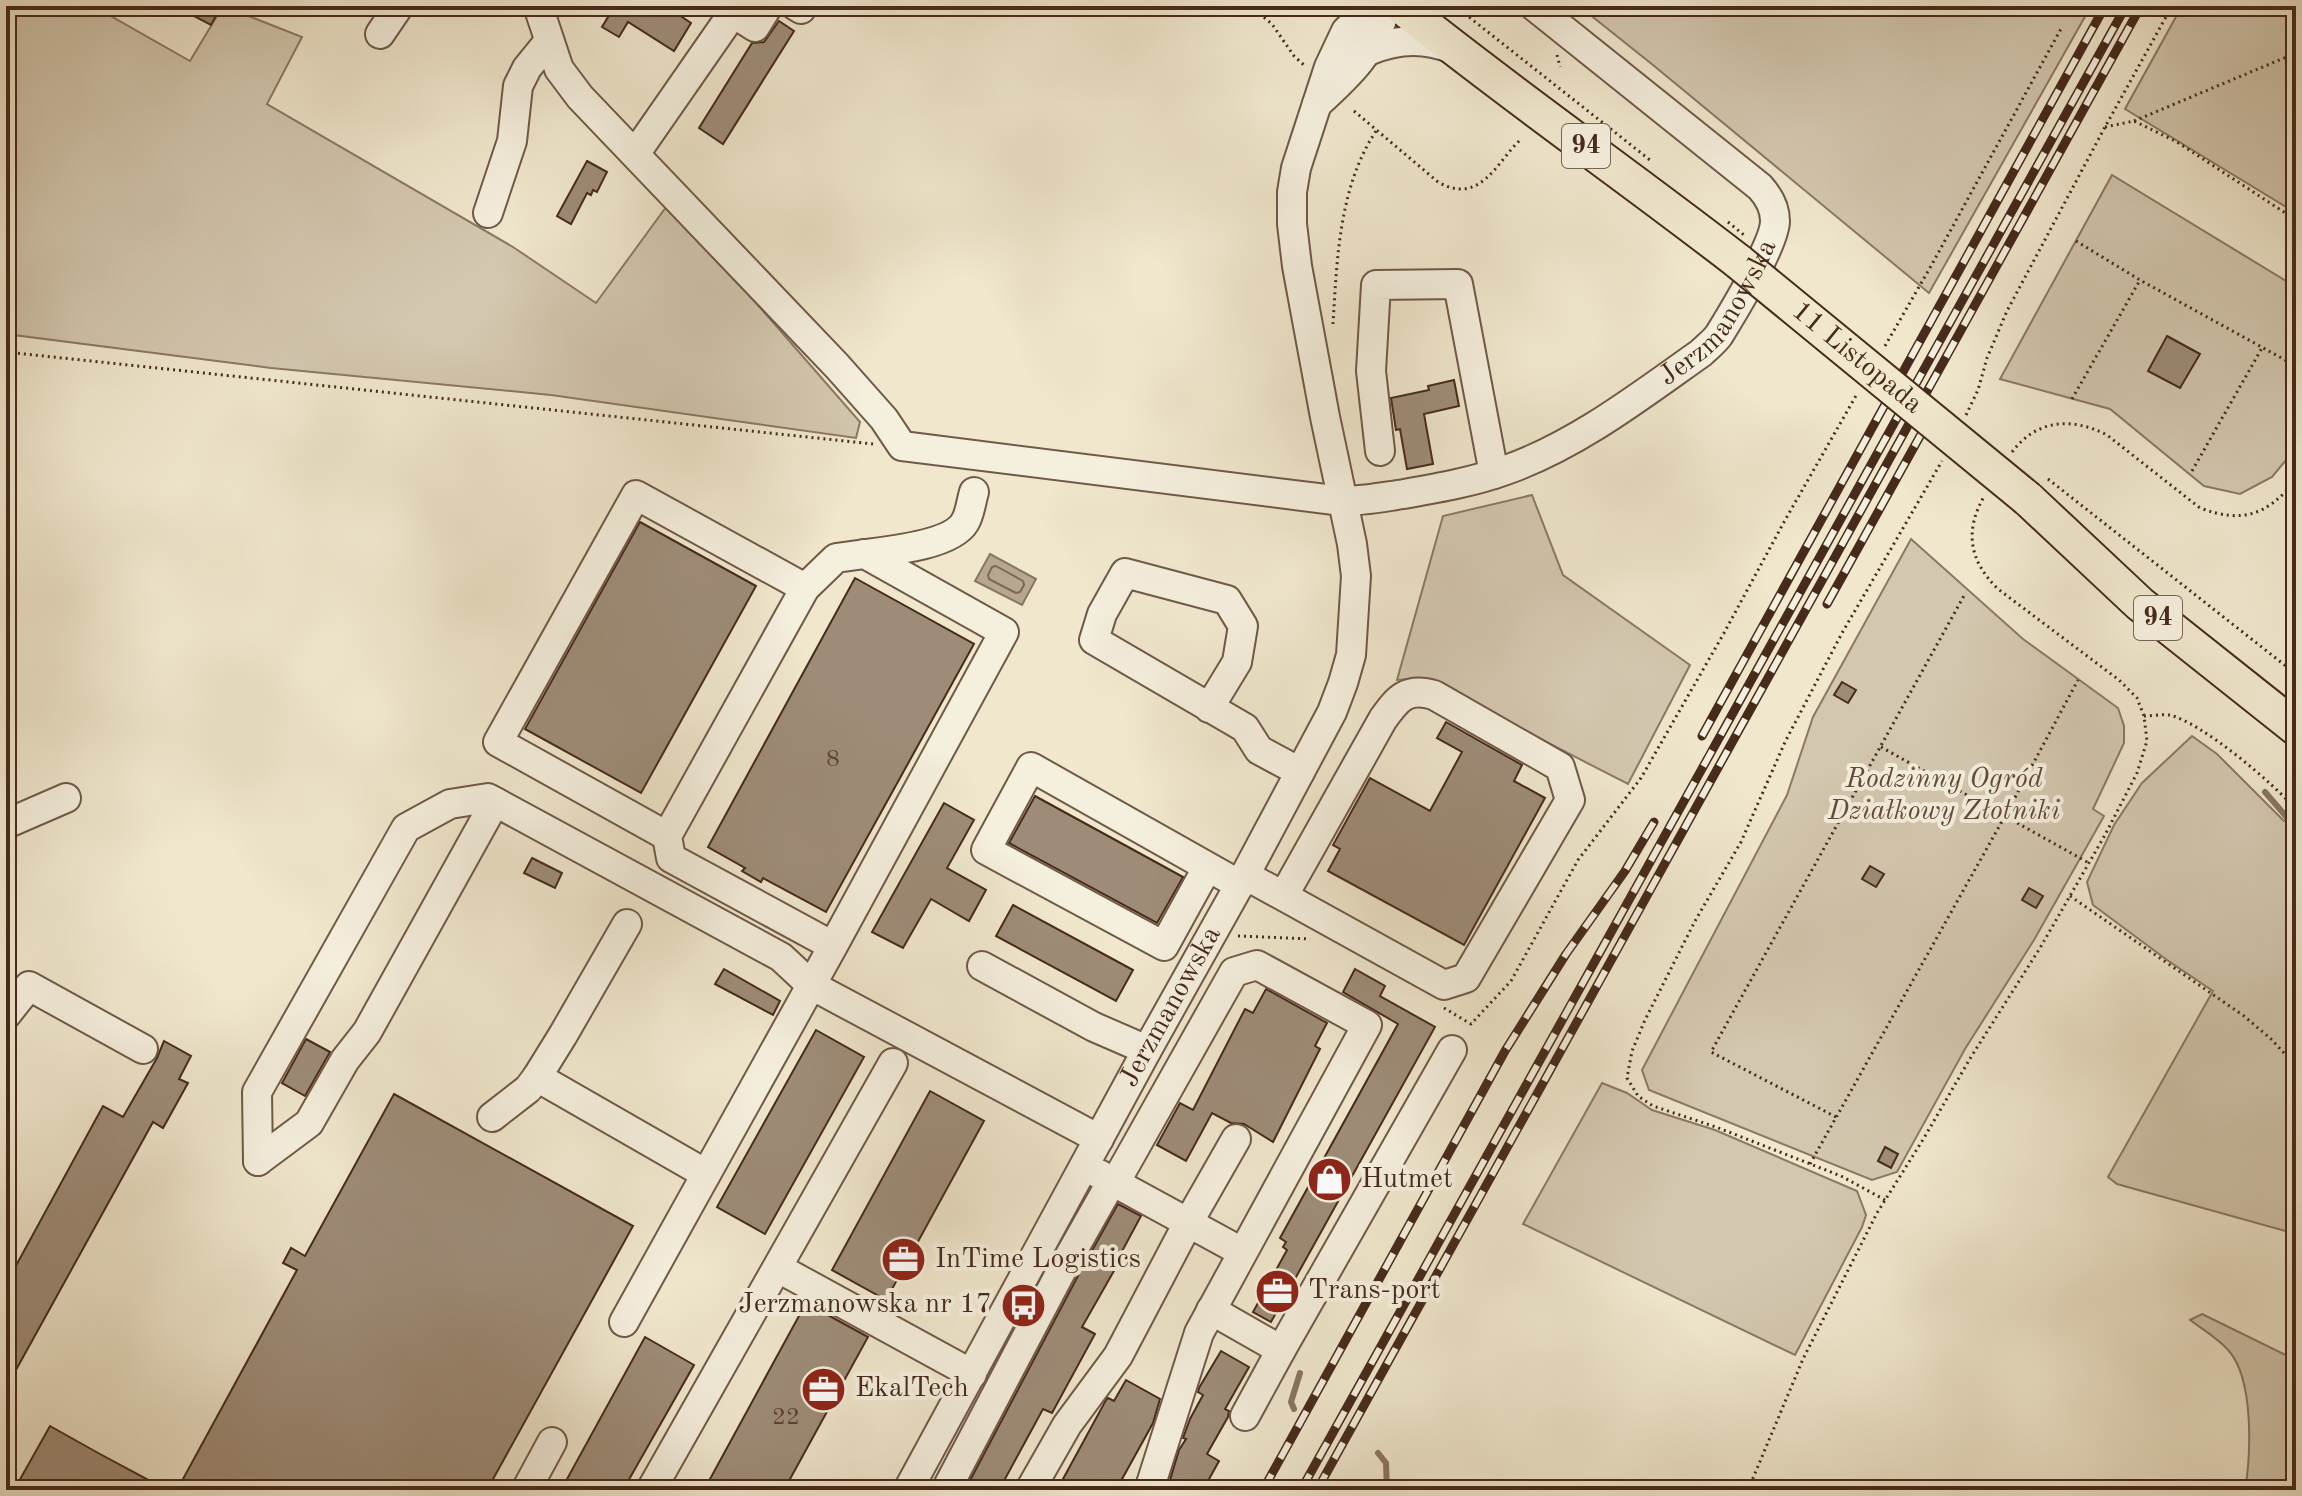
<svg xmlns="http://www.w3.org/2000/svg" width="2302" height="1496" font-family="'Old Standard TT',serif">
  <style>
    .green { fill: #d3c7af; stroke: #8c7865; stroke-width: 2 }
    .water { fill: #b6a790; stroke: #897561; stroke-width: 2 }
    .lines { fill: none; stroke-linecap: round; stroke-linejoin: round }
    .shore { stroke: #7e6856; stroke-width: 2 }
    .stream { stroke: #897561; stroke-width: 6 }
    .building { fill: #9e8c78; stroke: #462a1b; stroke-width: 2 }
    .minor-casing { stroke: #705948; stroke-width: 32 }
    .major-casing { stroke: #462a1b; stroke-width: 38 }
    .path { stroke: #462a1b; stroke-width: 3; stroke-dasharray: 2 4; stroke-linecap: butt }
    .minor { stroke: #f5efde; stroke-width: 28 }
    .major { stroke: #f0e7cd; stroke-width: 34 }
    .rail-casing { stroke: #462a1b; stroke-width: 9 }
    .rail { stroke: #f5efde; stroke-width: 6; stroke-dasharray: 18; stroke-linecap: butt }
    .major-bridge-casing { stroke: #462a1b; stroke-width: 38; stroke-linecap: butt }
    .path-bridge { stroke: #462a1b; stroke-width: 3; stroke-dasharray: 2 4; stroke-linecap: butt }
    .major-bridge { stroke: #f0e7cd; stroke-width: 34 }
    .labels { text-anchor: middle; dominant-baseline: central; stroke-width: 8; stroke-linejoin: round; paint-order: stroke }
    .number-label { font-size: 24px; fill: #5c4232 }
    .shield { fill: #f5efde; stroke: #7a6556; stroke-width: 2 }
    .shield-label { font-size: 26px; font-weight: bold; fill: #462a1b }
    .street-label { font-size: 28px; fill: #462a1b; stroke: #f5efde }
    .park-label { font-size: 28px; font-style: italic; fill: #624939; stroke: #f5efde }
    .poi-label { font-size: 28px; fill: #462a1b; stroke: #f5efde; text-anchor: start }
  </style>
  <rect width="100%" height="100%" fill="#f0e7cd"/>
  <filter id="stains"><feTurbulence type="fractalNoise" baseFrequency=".0025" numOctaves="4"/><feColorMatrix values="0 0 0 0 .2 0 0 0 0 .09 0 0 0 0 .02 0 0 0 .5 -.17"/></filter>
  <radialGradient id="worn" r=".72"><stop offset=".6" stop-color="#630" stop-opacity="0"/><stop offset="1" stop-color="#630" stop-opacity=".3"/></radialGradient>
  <!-- green -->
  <g class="green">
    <polygon points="6,6 93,6 190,61 223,6 302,37 267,104 513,247 596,303 669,203 860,422 856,438 551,395 271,368 6,334"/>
    <polygon points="1579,6 2091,6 1929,293 1653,65"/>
    <polygon points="2182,6 2296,6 2296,213 2125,109"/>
    <polygon points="2112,175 2296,287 2296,448 2272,477 2240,494 2204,486 2110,409 2000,379"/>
    <polygon points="1532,495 1563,575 1690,665 1628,784 1422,678 1397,680 1443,516"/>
    <polygon points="1911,539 2023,639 2118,708 2124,726 2124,743 2093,809 2104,816 2034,940 1965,1049 1897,1172 1872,1180 1649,1090 1642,1070 1787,795 1813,717"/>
    <polygon points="2192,736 2217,754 2284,821 2296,814 2296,1234 2117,1184 2108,1177 2213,991 2167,960 2093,905 2087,882 2114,825 2142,783"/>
    <polygon points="1602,1083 1627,1093 1652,1110 1715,1130 1857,1191 1866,1215 1862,1227 1795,1355 1523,1224"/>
    <path d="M2202,1314L2296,1360V1490H2245C2251,1454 2254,1380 2229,1351C2219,1339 2202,1329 2190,1320Z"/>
  </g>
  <!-- water -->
  <polygon class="water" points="990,554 1036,579 1022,605 975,581"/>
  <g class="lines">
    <!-- shore -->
    <polygon class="shore" points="996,566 1023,581 1024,585 1020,592 1016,593 989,579 988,575 992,567"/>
    <!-- stream -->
    <g class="stream">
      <polyline points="2265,792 2296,828"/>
      <polyline points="1294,1409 1291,1402 1300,1373"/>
      <polyline points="1378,1453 1386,1463 1387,1490"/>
    </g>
  </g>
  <!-- building -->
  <g class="building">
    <polygon points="175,6 205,6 218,12 211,25"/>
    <polygon points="602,6 653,6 670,16 673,11 691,23 674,51 628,22 619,37 602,27 611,12"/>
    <polygon points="779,21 794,31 723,144 699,128 752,43 764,42"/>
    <polygon points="587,161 607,172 597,192 593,190 591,195 587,193 571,224 557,216"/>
    <polygon points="2167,336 2200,354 2180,388 2148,371"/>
    <polygon points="1454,380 1459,406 1424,414 1433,464 1407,469 1400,429 1396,430 1391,398 1429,390 1428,386"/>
    <polygon points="640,522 756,586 641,793 525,729"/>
    <polygon points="855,578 974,644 826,912 763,878 761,882 742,871 745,868 708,847"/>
    <polygon points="1842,682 1856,690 1848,703 1834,695"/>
    <polygon points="1446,722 1522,765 1514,781 1545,798 1464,945 1328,871 1340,849 1333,845 1370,778 1430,811 1462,752 1437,738"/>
    <polygon points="1035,796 1183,877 1157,923 1009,843"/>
    <polygon points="944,803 974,820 947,868 986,890 969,921 931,899 903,948 872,932"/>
    <polygon points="532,858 562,873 555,888 524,873"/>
    <polygon points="1870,866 1884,874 1876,887 1862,879"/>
    <polygon points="2029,888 2043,896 2036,908 2022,900"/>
    <polygon points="1013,905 1133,970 1116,1001 996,936"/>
    <polygon points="724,969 780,1001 773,1015 715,984"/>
    <polygon points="1355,969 1385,986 1380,996 1435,1027 1271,1322 1253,1312 1287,1250 1283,1247 1286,1242 1280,1238 1398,1024 1343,992"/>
    <polygon points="1266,989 1327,1023 1315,1046 1320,1049 1273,1142 1244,1124 1231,1123 1212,1113 1186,1161 1157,1145 1180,1103 1193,1110 1245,1009 1253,1013"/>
    <polygon points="816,1030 864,1057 765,1234 717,1207"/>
    <polygon points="306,1039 330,1052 305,1096 282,1083"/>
    <polygon points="164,1041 191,1056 179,1079 188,1083 163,1128 153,1122 6,1388 6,1284 103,1106 123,1117 157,1058"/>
    <polygon points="930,1091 984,1121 886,1300 832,1270"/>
    <polygon points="394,1094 633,1226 487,1490 177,1490 297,1270 283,1263 291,1248 305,1256"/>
    <polygon points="1885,1147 1898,1154 1891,1168 1878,1161"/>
    <polygon points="1118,1204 1141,1216 1113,1268 1115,1269 1082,1327 1095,1334 1052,1413 1043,1409 999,1490 965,1490 1080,1272"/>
    <polygon points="806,1303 868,1337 784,1490 704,1490"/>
    <polygon points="645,1337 694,1365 623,1490 561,1490"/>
    <polygon points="1221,1351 1249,1367 1225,1409 1229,1411 1228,1417 1207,1454 1219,1461 1203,1490 1167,1490 1179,1450 1186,1439 1183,1438 1190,1419 1203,1395 1198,1392 1199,1388"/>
    <polygon points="1126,1380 1160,1399 1153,1423 1116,1490 1057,1490 1106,1400 1108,1398 1114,1401"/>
    <polygon points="50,1426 100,1454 167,1490 14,1490"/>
  </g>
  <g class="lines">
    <defs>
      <g id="minor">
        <path id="s1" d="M538,6L559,69L580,97L837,366L884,419L902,446L1342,501C1363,501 1383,497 1404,494C1438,488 1473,482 1506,470C1577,445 1640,396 1701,353C1707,347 1714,342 1719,335C1732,314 1775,243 1775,221C1775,208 1769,197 1760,187L1534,6"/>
        <polyline points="796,6 801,9"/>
        <polyline points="380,34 399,6"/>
        <path d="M1368,51C1396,39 1424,37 1452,49"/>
        <path d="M1317,104C1350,74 1375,51 1386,6"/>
        <polyline points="635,154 733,13 755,27 768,6"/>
        <polyline points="488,213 512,141 518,86 527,68 549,41"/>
        <polyline points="1380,451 1371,371 1376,285 1458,284 1494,474"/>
        <path d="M865,554C889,551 952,545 965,522C970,514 971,502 974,492"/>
        <polyline points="1209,708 1237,662 1243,626 1227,600 1125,573 1102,614 1094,640 1245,728 1259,750 1300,772"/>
        <polyline points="6,824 66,798"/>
        <polyline points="667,836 498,742 636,495 805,588"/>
        <polyline points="1207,868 1164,946 986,850 1031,767 1240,885"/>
        <path d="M1245,875L1444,985L1466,978L1570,800L1560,767L1434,695C1407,687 1398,698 1383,719L1284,895"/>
        <polyline points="627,924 563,1035 537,1077 706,1174"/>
        <polyline points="982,966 1094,1027 1147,1050"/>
        <polyline points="6,1015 29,986 143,1049"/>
        <polyline points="492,1117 528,1089 537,1077"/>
        <polyline points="258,1161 257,1092 406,828 450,804 488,798 781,957 811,985 1099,1139"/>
        <polyline points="258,1161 309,1123 345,1060 367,1032 495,802"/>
        <polyline points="1099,1174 1242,1252"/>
        <polyline points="1115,1183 1234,972 1257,965 1367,1025 1199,1333 1149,1490"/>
        <polyline points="778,1268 972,1374"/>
        <polyline points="1211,1310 1281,1350 1452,1050"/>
        <polyline points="624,1322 833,946 1004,632 865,554 836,558 805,588 667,836 671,858 833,946"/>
        <polyline points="1245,1416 1281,1350"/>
        <polyline points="526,1490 552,1442"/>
        <polyline points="651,1490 893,1063"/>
        <path id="s2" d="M908,1490L1147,1050L1245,875L1332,712L1343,683L1351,655L1356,576L1352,544L1325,417L1297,266L1292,224V192L1296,168L1329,67L1346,31L1372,6"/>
        <polyline points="946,1490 1065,1264 1112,1181"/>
        <polyline points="1030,1490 1067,1425 1118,1356 1188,1223 1236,1139"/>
      </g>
      <g id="major">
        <path d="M1401,6C1511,95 1627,175 1739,262"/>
        <polyline points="2028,499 2140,604 2296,728"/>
      </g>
    </defs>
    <!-- minor casing -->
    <use href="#minor" class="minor-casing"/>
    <!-- major casing -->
    <use href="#major" class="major-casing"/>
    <!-- path -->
    <g class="path">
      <polyline points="1250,6 1272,24 1294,56 1305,66"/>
      <polyline points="1455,6 1650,160"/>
      <polyline points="1504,6 1512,12"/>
      <polyline points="1557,55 1560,67"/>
      <path d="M1354,111L1438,182C1480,206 1496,163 1520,140"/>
      <polyline points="2134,121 2296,53"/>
      <polyline points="2105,127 2134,121 2177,142 2296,220"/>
      <polyline points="2076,241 2140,280 2296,366"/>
      <path d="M1333,324C1337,259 1339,187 1376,131"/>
      <polyline points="1885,346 1931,266 2062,27"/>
      <polyline points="6,352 873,444"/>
      <polyline points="2072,399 2140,280"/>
      <polyline points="1966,415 1978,390 1987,358 2007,311 2105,127 2172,6"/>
      <path d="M2012,452C2037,419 2072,417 2107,435L2200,508C2243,524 2267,515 2296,480"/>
      <polyline points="2192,471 2262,348"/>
      <polyline points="2048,479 2296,674"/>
      <path d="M2144,716C2152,716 2162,714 2169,715C2200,721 2276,785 2296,810"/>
      <polyline points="1881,747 2089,863"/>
      <polyline points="2070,896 2244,1016 2271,1039 2296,1066"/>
      <polyline points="1238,936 1310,939"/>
      <polyline points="1444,1008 1471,1024 1511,981 1578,860 1641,778 1724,633 1784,522 1857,394"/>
      <polyline points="1836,1117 1711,1052 1965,594"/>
      <polyline points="1810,1164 2005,816 2078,680"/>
      <polyline points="1885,1200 1841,1176 1716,1127 1653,1106 1638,1096 1627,1078 1632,1051 1645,1020 1695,921 1741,842 1785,742 1842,633 1942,461"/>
      <path d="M1748,1490L1803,1359L1877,1213L1924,1138L1971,1057L2040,948L2105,835L2137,773L2147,741L2144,716L2137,698L2119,680L1998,589C1969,561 1964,530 1985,495"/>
    </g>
    <!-- minor -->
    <use href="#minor" class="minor"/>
    <!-- major -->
    <use href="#major" class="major"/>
    <defs>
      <g id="rail">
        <polyline points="1827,604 1924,429"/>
        <polyline points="1702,736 2105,6"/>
        <polyline points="1263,1490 1505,1051 1566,954 1625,871 1654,822"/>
        <polyline points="1301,1490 2126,6"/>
        <polyline points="1317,1490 2141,6"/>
      </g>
    </defs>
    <!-- rail casing -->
    <use href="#rail" class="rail-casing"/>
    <!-- rail -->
    <use href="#rail" class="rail"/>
    <defs>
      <g id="major-bridge">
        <path id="s3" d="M1739,262L2028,499"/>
      </g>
    </defs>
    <!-- major-bridge casing -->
    <use href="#major-bridge" class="major-bridge-casing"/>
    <!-- path-bridge -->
    <polyline class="path-bridge" points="1728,222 1744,235"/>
    <!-- major-bridge -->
    <use href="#major-bridge" class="major-bridge"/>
  </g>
  <!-- icons -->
  <defs>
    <symbol id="shop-disc" viewBox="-11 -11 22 22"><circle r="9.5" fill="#8f2418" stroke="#f5efde"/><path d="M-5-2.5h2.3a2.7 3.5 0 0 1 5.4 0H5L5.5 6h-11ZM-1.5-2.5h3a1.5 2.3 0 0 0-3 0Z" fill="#fff"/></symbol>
    <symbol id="office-disc" viewBox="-11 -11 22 22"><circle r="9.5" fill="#8f2418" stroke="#f5efde"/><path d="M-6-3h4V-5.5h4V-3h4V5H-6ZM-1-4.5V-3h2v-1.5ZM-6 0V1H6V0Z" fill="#fff"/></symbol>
    <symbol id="bus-disc" viewBox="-11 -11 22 22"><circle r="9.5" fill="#8f2418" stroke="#f5efde"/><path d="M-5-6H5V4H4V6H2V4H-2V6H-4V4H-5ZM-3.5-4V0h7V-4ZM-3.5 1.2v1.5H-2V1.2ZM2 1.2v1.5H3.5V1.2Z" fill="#fff"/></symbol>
  </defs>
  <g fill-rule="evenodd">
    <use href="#shop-disc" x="1304" y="1154" width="51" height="51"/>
    <use href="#office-disc" x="878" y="1234" width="51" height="51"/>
    <use href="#office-disc" x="1252" y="1266" width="51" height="51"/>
    <use href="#bus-disc" x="998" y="1280" width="51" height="51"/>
    <use href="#office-disc" x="798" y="1364" width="51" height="51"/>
  </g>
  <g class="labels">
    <!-- number labels -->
    <g class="number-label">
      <text x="833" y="760">8</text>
      <text x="786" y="1418">22</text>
    </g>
    <!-- shield labels -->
    <g class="shield">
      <rect x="1562" y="124" width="48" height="44" rx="6"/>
      <rect x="2134" y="596" width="48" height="44" rx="6"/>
    </g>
    <g class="shield-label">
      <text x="1586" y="146">94</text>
      <text x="2158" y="618">94</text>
    </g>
    <!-- street labels -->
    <g class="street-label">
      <text stroke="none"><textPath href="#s1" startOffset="1458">Jerzmanowska</textPath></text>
      <text stroke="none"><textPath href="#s3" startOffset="152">11 Listopada</textPath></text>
      <text stroke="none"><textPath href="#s2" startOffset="550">Jerzmanowska</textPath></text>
    </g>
    <!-- park labels -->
    <g class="park-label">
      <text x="1944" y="780">Rodzinny Ogród<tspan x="1944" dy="32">Działkowy Złotniki</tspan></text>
    </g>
    <!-- poi labels -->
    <g class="poi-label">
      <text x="1361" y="1180">Hutmet</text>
      <text x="935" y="1260">InTime Logistics</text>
      <text x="1308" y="1291">Trans-port</text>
      <text x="992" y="1305" text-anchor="end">Jerzmanowska nr 17</text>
      <text x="855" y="1389">EkalTech</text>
    </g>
  </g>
  <!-- margin -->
  <rect width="2302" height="1496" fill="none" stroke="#f0e7cd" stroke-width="32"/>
  <rect x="8" y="8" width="2286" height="1480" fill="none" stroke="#462a1b" stroke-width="4"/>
  <rect x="16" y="16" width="2270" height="1464" fill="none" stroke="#462a1b" stroke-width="2"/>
  <rect width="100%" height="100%" filter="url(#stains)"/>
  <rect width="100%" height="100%" fill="url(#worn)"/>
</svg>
